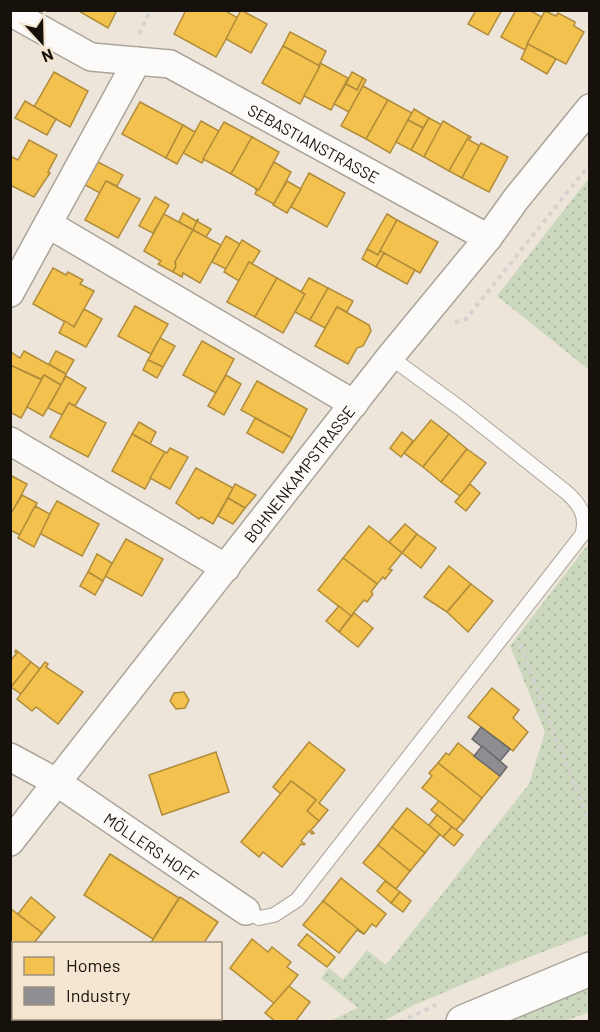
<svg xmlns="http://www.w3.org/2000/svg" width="600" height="1032" font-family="Barlow,sans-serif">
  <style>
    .grass { fill: url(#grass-dots) }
    .homes { fill: #f2c14e; stroke: #b08c3a; stroke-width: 1.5 }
    .industry { fill: #8d8d92; stroke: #696869; stroke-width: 1.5 }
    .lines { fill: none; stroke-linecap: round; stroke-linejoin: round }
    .service-casing { stroke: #aaa59b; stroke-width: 16 }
    .minor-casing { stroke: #aaa59b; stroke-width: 30 }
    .tertiary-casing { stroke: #aaa59b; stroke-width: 36 }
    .path { stroke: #d5d3d0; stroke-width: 4; stroke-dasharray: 4.5 4.5; stroke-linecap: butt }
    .service { stroke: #fcfbf9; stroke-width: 14 }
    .minor { stroke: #fcfbf9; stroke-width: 27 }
    .tertiary { stroke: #fcfbf9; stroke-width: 33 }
    .labels { text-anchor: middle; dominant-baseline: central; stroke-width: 6; stroke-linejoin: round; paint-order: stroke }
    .street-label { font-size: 16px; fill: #16110a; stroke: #f5e6d1 }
  </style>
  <defs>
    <pattern id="grass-dots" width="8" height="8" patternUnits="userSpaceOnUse" patternTransform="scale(1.5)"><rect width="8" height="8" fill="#ccd8be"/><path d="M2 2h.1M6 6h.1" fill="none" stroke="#aeb8a2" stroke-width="1.8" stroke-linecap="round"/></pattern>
  </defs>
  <rect width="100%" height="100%" fill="#ede5d9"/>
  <!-- grass -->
  <g class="grass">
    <polygon points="589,178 590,370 589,370 497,296"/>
    <polygon points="589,543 589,934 504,967 414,1005 383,1021 330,1021 358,1008 321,978 329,968 343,980 367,950 386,965 529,784 545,732 510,646"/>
    <polygon points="589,981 589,1012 565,1021 490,1022"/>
  </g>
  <!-- homes -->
  <g class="homes">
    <polygon points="77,10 117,10 108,28"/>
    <polygon points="186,10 224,10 238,18 216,57 174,34"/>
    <polygon points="241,10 267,24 251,53 226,39"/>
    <polygon points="473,10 502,10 488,35 468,24 475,12"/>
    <polygon points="516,10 529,10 542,17 525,50 501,37"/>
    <polygon points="545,11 556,16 558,13 575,22 574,26 584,32 566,64 527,44"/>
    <polygon points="290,32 326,51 319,66 283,46"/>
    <polygon points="528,44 556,59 547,74 521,59"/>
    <polygon points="283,46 320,66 300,104 262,83"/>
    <polygon points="320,63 348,78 331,110 304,96 320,66 319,66"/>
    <polygon points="54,72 88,91 70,127 34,107"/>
    <polygon points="352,72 363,78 357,90 346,84"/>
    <polygon points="363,78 366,80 349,112 334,104 346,84 357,90"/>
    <polygon points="363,86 388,100 366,139 341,126"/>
    <polygon points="388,100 412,113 390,153 366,139"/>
    <polygon points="25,101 56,119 47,135 15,118"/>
    <polygon points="140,102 183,125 166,158 122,134"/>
    <polygon points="414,109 429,118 423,128 408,120"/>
    <polygon points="429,118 442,125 424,157 411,150"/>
    <polygon points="408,120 423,128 411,150 396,142"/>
    <polygon points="201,121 219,131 202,163 183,153"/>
    <polygon points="443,121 469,136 449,171 424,157"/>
    <polygon points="224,122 252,137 231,174 203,159"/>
    <polygon points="183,125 195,132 177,164 166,158"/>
    <polygon points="469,136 471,137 469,140 480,146 462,178 449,171"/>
    <polygon points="252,137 279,152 259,190 231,174"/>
    <polygon points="29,140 57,155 48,172 50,173 34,197 10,185 10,156 18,160"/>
    <polygon points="481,143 508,157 489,192 462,178"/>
    <polygon points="98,162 123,175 117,186 106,181 100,193 85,185"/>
    <polygon points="274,162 291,172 274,204 255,194 257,190 255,189 259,190"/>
    <polygon points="309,173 345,193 327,227 291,207"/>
    <polygon points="106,181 140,199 118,238 85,220"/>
    <polygon points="287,181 301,189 287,213 273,205"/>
    <polygon points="155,197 169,205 153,233 139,226"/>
    <polygon points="183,213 196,221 198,219 193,230 179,222"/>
    <polygon points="164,214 193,230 175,262 176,266 173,272 158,264 161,261 144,251"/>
    <polygon points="387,214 397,220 378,255 367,249"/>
    <polygon points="198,219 198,222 211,229 206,237 193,230"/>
    <polygon points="397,220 438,242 420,273 380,251"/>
    <polygon points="193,230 221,245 200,283 183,273 182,277 173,272 176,266 175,262"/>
    <polygon points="226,236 240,244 226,269 212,262"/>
    <polygon points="242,240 260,251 252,264 249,262 239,281 224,272"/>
    <polygon points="367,249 378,255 380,251 384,253 376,267 362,259"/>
    <polygon points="384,253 415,270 407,284 376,267"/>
    <polygon points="249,262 277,278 255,317 227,302"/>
    <polygon points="53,268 66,275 68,272 83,280 80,284 94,291 74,327 33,304"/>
    <polygon points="277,278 305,294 283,333 255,317"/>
    <polygon points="309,278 328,288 310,320 295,312 305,294 301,292"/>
    <polygon points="328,288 353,301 347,312 337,307 325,328 310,320"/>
    <polygon points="135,306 168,324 151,354 118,336"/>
    <polygon points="337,307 369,325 371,331 363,346 357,348 348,364 315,346"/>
    <polygon points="84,309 102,319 86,347 59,333 65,321 74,327"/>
    <polygon points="160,338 175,346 163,367 148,360"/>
    <polygon points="202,341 234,359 216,393 183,375"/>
    <polygon points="24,351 66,374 61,385 44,375 41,379 10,365 11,352 20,358"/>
    <polygon points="56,351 74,360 66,374 49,364"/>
    <polygon points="148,360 163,367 157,378 143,370"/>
    <polygon points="10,365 42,380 21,418 10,412"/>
    <polygon points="44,375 61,385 43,416 27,407"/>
    <polygon points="226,375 241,384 224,415 208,406"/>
    <polygon points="66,376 86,388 75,406 69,403 62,415 48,408"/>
    <polygon points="257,381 307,409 292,438 241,410"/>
    <polygon points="69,403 106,423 88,457 50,437"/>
    <polygon points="255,418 292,438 283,453 247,433"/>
    <polygon points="431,420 449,434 423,467 404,453"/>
    <polygon points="139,422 156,432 150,444 132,434"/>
    <polygon points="402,432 413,441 401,457 390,448"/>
    <polygon points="132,434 165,452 145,489 112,471"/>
    <polygon points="449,434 467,449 441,482 423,467"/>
    <polygon points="170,448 188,457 170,489 150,478 165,452 167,453"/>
    <polygon points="467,449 486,463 460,496 441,482"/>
    <polygon points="196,468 233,488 213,524 201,517 199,519 176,503"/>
    <polygon points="10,475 27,484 11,515 10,515"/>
    <polygon points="235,484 256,495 245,508 228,498"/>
    <polygon points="470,484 480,493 466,511 455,502"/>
    <polygon points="22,495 37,503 20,535 10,530 10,515"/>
    <polygon points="228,498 245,508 233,524 218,516"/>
    <polygon points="57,501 99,524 82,556 39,533"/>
    <polygon points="35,506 50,514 34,547 18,538"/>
    <polygon points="405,524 417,534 402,553 389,542"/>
    <polygon points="369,526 402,553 389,569 392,570 385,579 383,577 377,584 343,558"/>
    <polygon points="417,534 436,548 421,568 402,553"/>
    <polygon points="126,539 163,559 142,596 105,576"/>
    <polygon points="97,554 112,563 103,581 88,572"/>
    <polygon points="343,558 377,584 371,592 373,594 367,602 364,600 351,616 318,590"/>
    <polygon points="449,566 471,584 447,612 424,597"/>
    <polygon points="88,572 103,581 95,595 80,586"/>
    <polygon points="471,584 493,601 468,632 447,612"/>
    <polygon points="339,606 351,616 339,632 326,621"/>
    <polygon points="354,613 373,628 358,647 339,632"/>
    <polygon points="16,650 31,662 11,687 10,661 17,653 15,652"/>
    <polygon points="31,662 40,669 21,694 11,687"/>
    <polygon points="45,662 48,664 46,667 83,692 58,724 36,707 32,711 17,699"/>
    <polygon points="492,688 519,710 513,718 528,732 513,751 468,717"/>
    <polygon points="184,692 189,700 185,708 176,709 170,701 174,693"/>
    <polygon points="309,742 345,770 319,803 328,810 319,821 307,811 316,800 291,781 281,794 273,787"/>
    <polygon points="458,743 500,776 482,798 438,763 446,753 449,755"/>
    <polygon points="216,752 229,792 162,815 149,775"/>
    <polygon points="438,763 482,798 464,821 422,788 432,776 429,773"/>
    <polygon points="291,781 316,800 307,811 319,821 311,830 314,833 312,834 309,831 301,841 305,844 304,845 301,844 282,867 263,852 259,857 241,842"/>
    <polygon points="439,801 464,821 456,830 431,810"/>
    <polygon points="407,808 440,834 425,853 392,827"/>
    <polygon points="437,815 452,827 443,837 429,825"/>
    <polygon points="392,827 425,853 410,871 378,845"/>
    <polygon points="452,827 463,835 454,846 443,837"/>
    <polygon points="378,845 410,871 396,889 363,863"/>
    <polygon points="110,854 179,898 153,939 84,895"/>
    <polygon points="341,878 386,914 376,927 372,924 364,934 323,901"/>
    <polygon points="385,881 400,892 391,903 377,891"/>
    <polygon points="400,892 411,901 403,912 391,903"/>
    <polygon points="31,897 55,917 42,933 18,914"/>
    <polygon points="180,897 218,922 203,944 150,944"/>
    <polygon points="323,901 364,934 357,930 339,953 303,925"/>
    <polygon points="10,908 42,933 33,944 14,944 14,951 10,949"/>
    <polygon points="307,934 335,957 327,967 298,945"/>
    <polygon points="252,939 268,952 272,947 291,962 287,967 298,975 275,1004 230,968"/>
    <polygon points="289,986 310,1002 295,1022 276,1022 265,1013"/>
  </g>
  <!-- industry -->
  <g class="industry">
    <polygon points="481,727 510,749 500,761 472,739"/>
    <polygon points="482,746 507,767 500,776 474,756"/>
  </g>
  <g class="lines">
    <defs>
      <path id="service" d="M246,911L259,918L274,915L297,900L582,535C588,517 580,504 566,492L460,408L390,357"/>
      <g id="minor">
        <path id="s1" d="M10,12L91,57L170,64L488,238"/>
        <polyline points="48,224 354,404"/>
        <polyline points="10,293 137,61"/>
        <polyline points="10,441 226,568"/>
        <path id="s2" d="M10,757L58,783L246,911"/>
        <path id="s3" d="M10,842L390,357L488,238L516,199L590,108"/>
      </g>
      <polyline id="tertiary" points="463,1022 590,969"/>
    </defs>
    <!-- service casing -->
    <use href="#service" class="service-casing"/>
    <!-- minor casing -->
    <use href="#minor" class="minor-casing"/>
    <!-- tertiary casing -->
    <use href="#tertiary" class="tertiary-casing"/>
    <!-- path -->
    <g class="path">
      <polyline points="139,34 150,10"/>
      <polyline points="455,322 466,319 590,164"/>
      <polyline points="520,645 590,825"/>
      <polyline points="400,1022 440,1003"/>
    </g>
    <!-- service -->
    <use href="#service" class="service"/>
    <!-- minor -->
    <use href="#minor" class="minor"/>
    <!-- tertiary -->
    <use href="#tertiary" class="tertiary"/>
  </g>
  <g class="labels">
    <!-- street labels -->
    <g class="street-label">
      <text stroke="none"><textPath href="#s1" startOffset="336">SEBASTIANSTRASSE</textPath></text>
      <text stroke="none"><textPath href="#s3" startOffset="468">BOHNENKAMPSTRASSE</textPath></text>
      <text stroke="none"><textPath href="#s2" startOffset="168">MÖLLERS HOFF</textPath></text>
    </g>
  </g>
  <!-- border -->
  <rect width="600" height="1032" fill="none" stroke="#16110a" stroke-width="24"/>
  <!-- legend -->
  <rect x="12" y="942" width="210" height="78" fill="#f5e6d1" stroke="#9c9181" stroke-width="1.5"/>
  <rect x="24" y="957" width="30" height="18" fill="#f2c14e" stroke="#9c9181" stroke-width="1.5"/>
  <text x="66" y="972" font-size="18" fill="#16110a">Homes</text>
  <rect x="24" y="987" width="30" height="18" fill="#8d8d92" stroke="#9c9181" stroke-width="1.5"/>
  <text x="66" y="1002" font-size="18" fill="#16110a">Industry</text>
  <!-- north arrow -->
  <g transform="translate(42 42) rotate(158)" stroke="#f5e6d1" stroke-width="4.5" paint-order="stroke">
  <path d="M0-4.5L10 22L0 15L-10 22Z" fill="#16110a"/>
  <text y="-9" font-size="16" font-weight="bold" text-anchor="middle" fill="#16110a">N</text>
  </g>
</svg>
